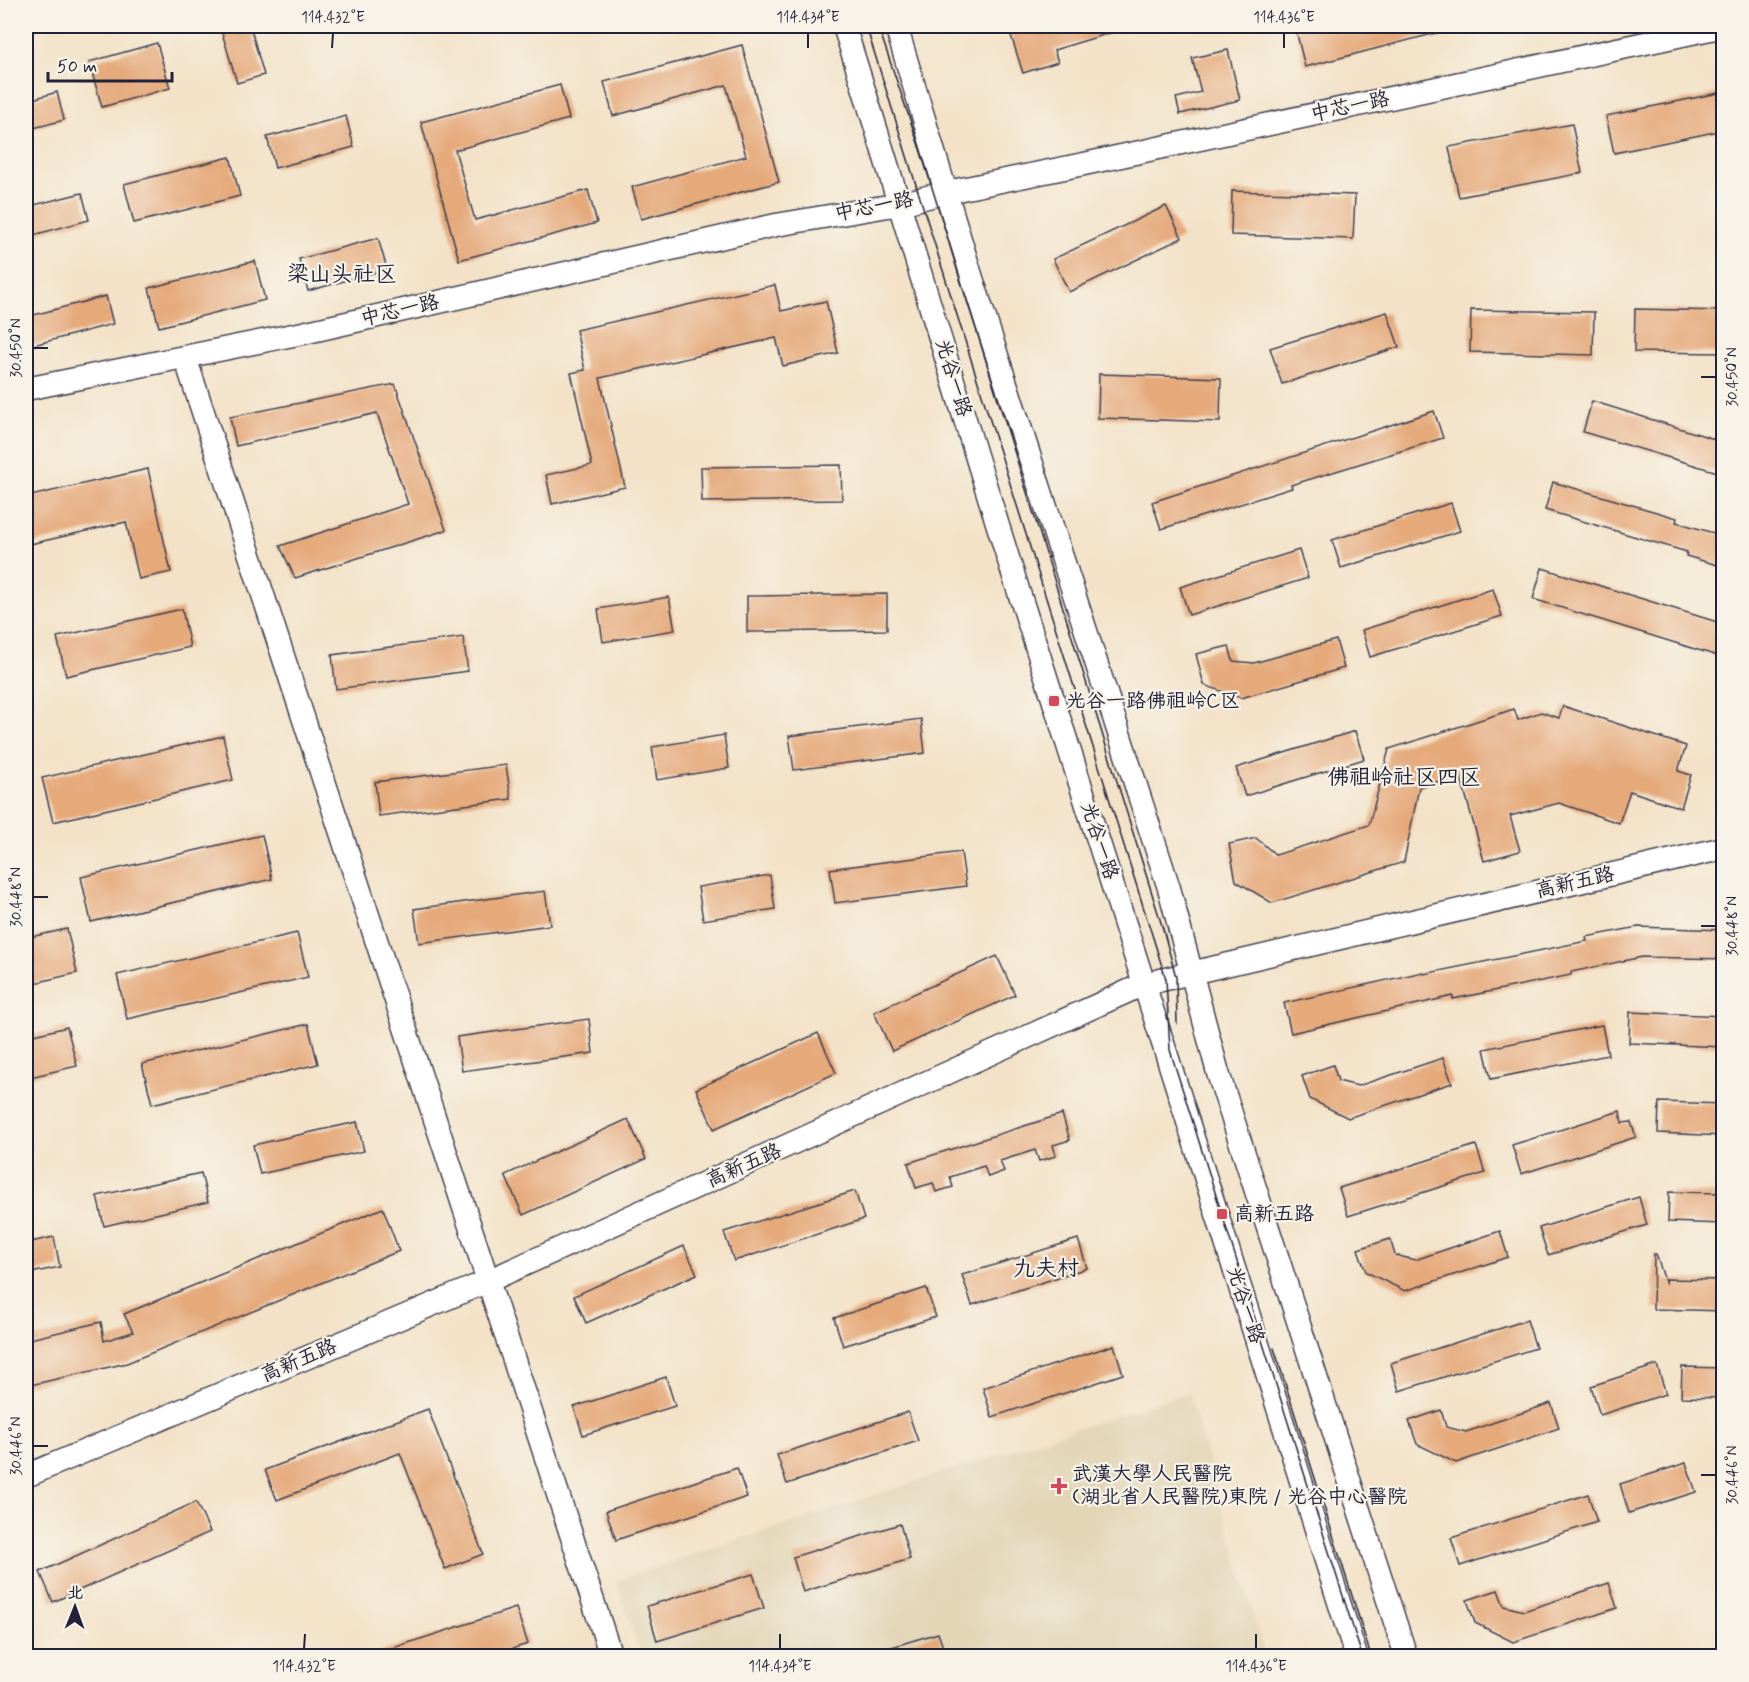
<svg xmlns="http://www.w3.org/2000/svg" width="1749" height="1682" font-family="Mynerve,'LXGW WenKai TC',sans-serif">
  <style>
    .built { fill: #e3d6b7 }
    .building { fill: #e5a97a }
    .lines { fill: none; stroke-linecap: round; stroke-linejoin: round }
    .secondary-casing { stroke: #413f50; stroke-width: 25 }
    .secondary { stroke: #fff; stroke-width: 22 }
    .tram { stroke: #22223b; stroke-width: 1.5 }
    .ticks { fill: none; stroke: #22223b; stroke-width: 2 }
    .poi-dot { fill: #d1495b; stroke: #f7f3e8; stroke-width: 2 }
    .labels { text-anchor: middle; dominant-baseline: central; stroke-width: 4.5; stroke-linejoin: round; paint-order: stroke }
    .street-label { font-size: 20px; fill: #22223b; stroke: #f7f3e8 }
    .poi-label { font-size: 20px; fill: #22223b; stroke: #f7f3e8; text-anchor: start }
    .quarter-label { font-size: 22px; fill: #22223b; stroke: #f7f3e8 }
    .neatline { fill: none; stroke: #22223b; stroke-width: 2 }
    .ticks-label { font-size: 15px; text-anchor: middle; fill: #22223b }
  </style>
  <rect width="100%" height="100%" fill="#f7f3e8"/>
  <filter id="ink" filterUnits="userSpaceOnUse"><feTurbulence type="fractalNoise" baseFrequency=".0167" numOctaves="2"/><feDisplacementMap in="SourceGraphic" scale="12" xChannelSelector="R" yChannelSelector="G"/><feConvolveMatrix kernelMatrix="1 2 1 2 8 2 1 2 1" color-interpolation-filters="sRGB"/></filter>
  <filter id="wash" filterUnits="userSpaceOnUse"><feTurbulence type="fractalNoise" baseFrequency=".008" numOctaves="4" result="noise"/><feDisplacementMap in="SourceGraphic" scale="24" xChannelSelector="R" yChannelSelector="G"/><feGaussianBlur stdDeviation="1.35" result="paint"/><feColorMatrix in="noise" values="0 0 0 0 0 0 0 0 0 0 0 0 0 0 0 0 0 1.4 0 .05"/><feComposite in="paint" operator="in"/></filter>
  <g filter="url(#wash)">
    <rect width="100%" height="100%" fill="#f3e2c7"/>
    <!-- built -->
    <polygon class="built" points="1189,1392 1265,1656 641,1656 616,1580"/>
    <g id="blocks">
      <!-- building -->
      <g class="building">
        <polygon points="220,26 250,26 264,75 237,83"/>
        <polygon points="1008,26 1122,26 1123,29 1054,50 1058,62 1023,73"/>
        <polygon points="1295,26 1448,26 1448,30 1305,67"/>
        <polygon points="157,43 170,88 102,107 89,62"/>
        <polygon points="742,45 779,182 641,219 632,187 746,156 726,85 613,116 604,82"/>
        <polygon points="1228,50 1240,100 1180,114 1176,98 1201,92 1192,58"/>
        <polygon points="560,85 569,119 455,150 475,220 588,190 597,223 459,260 421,122"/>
        <polygon points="57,92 64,120 26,130 26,101"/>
        <polygon points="1724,92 1724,130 1614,153 1606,116"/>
        <polygon points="346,116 354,147 275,168 267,137"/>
        <polygon points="1572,124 1582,173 1459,197 1449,147"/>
        <polygon points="230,157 240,196 134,223 124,184"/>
        <polygon points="1232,191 1355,195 1353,239 1231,235"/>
        <polygon points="82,193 89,220 26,237 26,207"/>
        <polygon points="1166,206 1182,238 1069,292 1053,259"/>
        <polygon points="378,238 387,269 308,291 299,259"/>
        <polygon points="255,261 265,300 159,327 149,288"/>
        <polygon points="775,285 781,311 826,301 838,353 783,366 776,338 600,378 625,487 552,504 546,475 592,465 571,373 585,370 576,330"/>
        <polygon points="106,296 113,324 26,347 26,317"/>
        <polygon points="1635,309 1724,311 1724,353 1634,352"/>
        <polygon points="1471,310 1594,312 1593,355 1470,352"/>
        <polygon points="1387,312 1399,347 1282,384 1270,348"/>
        <polygon points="1099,374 1221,378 1220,422 1098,418"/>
        <polygon points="395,384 446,530 295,578 280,546 408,504 377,413 236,446 230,417"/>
        <polygon points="1592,401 1724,442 1724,474 1583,432"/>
        <polygon points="1434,411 1443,438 1291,485 1292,488 1161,529 1152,502"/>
        <polygon points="841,465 842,500 702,502 701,467"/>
        <polygon points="148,469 171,572 139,579 126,522 26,545 26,497"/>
        <polygon points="1553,482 1677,518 1676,522 1724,536 1724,567 1686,556 1687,552 1545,510"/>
        <polygon points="1451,503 1460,531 1341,568 1332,540"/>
        <polygon points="1299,550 1308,578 1189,615 1180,587"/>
        <polygon points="1542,568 1724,624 1724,658 1533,599"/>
        <polygon points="1493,589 1502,616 1370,657 1362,630"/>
        <polygon points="887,594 887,630 747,632 747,596"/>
        <polygon points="669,597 675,630 603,642 598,609"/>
        <polygon points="182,609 190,647 66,676 57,637"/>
        <polygon points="463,637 468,671 336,689 332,655"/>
        <polygon points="1336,640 1344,668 1241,698 1204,685 1196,654 1229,646 1233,661 1254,663"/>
        <polygon points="1563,706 1686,746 1678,771 1691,775 1681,808 1630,791 1619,823 1559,803 1510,816 1520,851 1484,861 1460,775 1419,787 1404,862 1272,903 1236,881 1229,844 1256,838 1276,855 1369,825 1389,749 1514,709 1518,720 1541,712 1559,718"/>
        <polygon points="921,719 925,753 794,770 789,736"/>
        <polygon points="1355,731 1364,759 1245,796 1236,768"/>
        <polygon points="724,735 729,768 657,780 652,747"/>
        <polygon points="223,736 233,780 53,822 42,778"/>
        <polygon points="506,765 511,799 379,816 375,782"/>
        <polygon points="262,835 272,879 91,922 81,877"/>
        <polygon points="961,852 966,886 835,903 830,869"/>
        <polygon points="770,875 775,909 703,920 698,887"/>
        <polygon points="545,891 550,925 419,943 414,909"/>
        <polygon points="1638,927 1724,930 1724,959 1642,957 1571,972 1571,975 1453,999 1453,996 1291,1033 1284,1003 1423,972 1424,974 1587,941 1586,937"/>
        <polygon points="67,929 77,973 26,985 26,938"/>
        <polygon points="297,933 308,977 127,1019 117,975"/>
        <polygon points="997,956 1015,995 892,1051 874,1012"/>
        <polygon points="1630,1012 1724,1016 1724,1047 1629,1043"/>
        <polygon points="589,1019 593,1053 462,1071 457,1037"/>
        <polygon points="308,1024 318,1064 152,1104 142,1064"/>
        <polygon points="1602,1025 1608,1055 1491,1079 1484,1049"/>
        <polygon points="67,1027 77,1066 26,1078 26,1037"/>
        <polygon points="818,1033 836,1073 714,1129 696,1089"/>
        <polygon points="1443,1058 1452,1083 1348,1118 1310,1099 1302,1076 1333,1065 1338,1081 1358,1086"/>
        <polygon points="1659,1102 1724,1104 1724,1136 1658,1133"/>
        <polygon points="1620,1111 1622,1123 1631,1122 1636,1137 1521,1174 1512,1145"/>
        <polygon points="1062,1114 1070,1140 1053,1145 1056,1156 1039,1161 1035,1150 1000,1161 1004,1171 988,1177 984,1166 950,1177 953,1187 936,1192 933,1183 916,1188 908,1163"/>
        <polygon points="628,1119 646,1159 523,1215 505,1175"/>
        <polygon points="357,1122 364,1151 260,1174 253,1145"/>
        <polygon points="1476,1145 1485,1173 1348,1216 1339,1188"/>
        <polygon points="201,1173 208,1202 104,1226 97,1196"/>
        <polygon points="855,1191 864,1219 734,1261 724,1232"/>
        <polygon points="1669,1192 1724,1193 1724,1224 1668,1222"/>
        <polygon points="1639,1197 1647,1225 1548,1255 1539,1228"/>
        <polygon points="383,1208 399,1251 127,1363 26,1386 26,1340 101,1322 104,1341 133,1332 124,1314"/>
        <polygon points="1500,1231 1508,1257 1405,1291 1366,1272 1358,1249 1390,1239 1395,1255 1415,1260"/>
        <polygon points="54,1237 60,1267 26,1274 26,1243"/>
        <polygon points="1078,1239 1087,1268 972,1305 962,1275"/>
        <polygon points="684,1246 697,1274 586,1323 574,1296"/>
        <polygon points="1654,1254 1656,1254 1666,1284 1666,1279 1724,1280 1724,1311 1653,1309"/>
        <polygon points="926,1288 936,1317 843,1346 834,1318"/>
        <polygon points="1527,1320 1536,1348 1399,1391 1391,1363"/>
        <polygon points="1114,1345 1123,1374 992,1417 983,1388"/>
        <polygon points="1657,1365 1666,1394 1600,1415 1591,1386"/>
        <polygon points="1682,1367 1724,1368 1724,1398 1681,1397"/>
        <polygon points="666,1377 675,1406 583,1435 574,1407"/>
        <polygon points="1551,1403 1559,1428 1456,1463 1417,1444 1409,1421 1441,1410 1446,1427 1466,1432"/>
        <polygon points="428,1409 483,1554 445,1569 400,1453 277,1500 265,1470"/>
        <polygon points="908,1412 918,1441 787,1484 777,1455"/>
        <polygon points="1686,1463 1696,1492 1629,1513 1620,1484"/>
        <polygon points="737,1468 747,1497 616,1540 606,1511"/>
        <polygon points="1588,1494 1597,1522 1460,1566 1451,1538"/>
        <polygon points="196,1502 210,1532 53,1602 40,1572"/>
        <polygon points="900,1524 910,1559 803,1592 793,1557"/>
        <polygon points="753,1574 764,1608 657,1641 647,1606"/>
        <polygon points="1609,1583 1617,1608 1513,1642 1475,1623 1467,1600 1498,1590 1504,1606 1524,1611"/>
        <polygon points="516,1608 528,1644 489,1656 374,1656 374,1654"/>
        <polygon points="938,1633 946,1656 873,1656 872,1653"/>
      </g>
    </g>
  </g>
  <g filter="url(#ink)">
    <use href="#blocks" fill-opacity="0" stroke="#413f50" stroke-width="1.5"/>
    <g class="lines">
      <defs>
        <g id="secondary">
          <path d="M844,26C905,219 962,415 1024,608C1136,957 1247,1306 1356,1656"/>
          <polyline points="896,26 970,272 1169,888 1218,1073 1406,1656"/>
          <polyline points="185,357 611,1656"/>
          <polyline points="26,389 303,333 776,225 900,204 947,192 1084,164 1724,26"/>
          <polyline points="26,1476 488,1281 1144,984 1724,848"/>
        </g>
      </defs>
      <!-- secondary casing -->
      <use href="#secondary" class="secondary-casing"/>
      <!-- secondary -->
      <use href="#secondary" class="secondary"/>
      <!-- tram -->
      <g class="tram">
        <polyline points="866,26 1166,979 1170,1050 1362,1656"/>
        <polyline points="878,26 920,149 1163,929 1176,977 1177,1024"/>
        <polyline points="1274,1348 1371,1656"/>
      </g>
    </g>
  </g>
  <!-- ticks -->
  <path class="ticks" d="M332,48L333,33M808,48V33M1284,48V33M33,348H48M1701,377H1716M33,897H48M1701,926H1716M33,1446H48M1701,1475H1716M304,1649L305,1634M780,1649V1634M1256,1649V1634"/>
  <!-- markers -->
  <g class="poi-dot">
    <rect x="1048" y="695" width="12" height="12" rx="3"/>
    <rect x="1216" y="1208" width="12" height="12" rx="3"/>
    <path d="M1056 1477h6v6h6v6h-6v6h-6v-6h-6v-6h6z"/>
  </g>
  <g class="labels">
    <!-- street labels -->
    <g class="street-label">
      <text transform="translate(1350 107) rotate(-12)">中芯一路</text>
      <text transform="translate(874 207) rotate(-11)">中芯一路</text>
      <text transform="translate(400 311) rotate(-13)">中芯一路</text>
      <text transform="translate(953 378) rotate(73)">光谷一路</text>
      <text transform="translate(1099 841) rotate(72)">光谷一路</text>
      <text transform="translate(1575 883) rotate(-13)">高新五路</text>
      <text transform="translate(744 1166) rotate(-24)">高新五路</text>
      <text transform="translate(1245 1305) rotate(72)">光谷一路</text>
      <text transform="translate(299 1361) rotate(-23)">高新五路</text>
    </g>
    <!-- poi labels -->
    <g class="poi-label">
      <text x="1066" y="701">光谷一路佛祖岭C区</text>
      <text x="1234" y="1214">高新五路</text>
      <text x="1072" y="1474">武漢大學人民醫院<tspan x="1072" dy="23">(湖北省人民醫院)東院 / 光谷中心醫院</tspan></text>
    </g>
    <!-- quarter labels -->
    <g class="quarter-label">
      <text x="342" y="275">梁山头社区</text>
      <text x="1404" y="778">佛祖岭社区四区</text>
      <text x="1046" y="1269">九夫村</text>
    </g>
  </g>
  <!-- margin -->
  <rect width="1749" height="1682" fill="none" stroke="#f7f3e8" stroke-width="66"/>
  <!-- north arrow -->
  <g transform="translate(75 1607) rotate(1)" stroke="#f7f3e8" stroke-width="4.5" paint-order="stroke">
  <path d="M0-4.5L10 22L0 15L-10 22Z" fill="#22223b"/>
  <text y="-9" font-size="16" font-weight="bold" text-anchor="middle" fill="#22223b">北</text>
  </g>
  <!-- scale -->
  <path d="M48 72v9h124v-9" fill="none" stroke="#22223b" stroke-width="3"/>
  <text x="57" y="72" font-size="18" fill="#22223b" stroke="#f7f3e8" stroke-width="4.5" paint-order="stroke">50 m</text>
  <rect x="33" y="33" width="1683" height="1616" class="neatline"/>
  <g class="ticks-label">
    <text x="333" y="22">114.432°E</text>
    <text x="808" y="22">114.434°E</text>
    <text x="1284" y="22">114.436°E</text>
    <text transform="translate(16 348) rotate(-90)" y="5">30.450°N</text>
    <text transform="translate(1732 377) rotate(-90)" y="5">30.450°N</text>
    <text transform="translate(16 897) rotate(-90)" y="5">30.448°N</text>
    <text transform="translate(1732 926) rotate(-90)" y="5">30.448°N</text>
    <text transform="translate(16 1446) rotate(-90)" y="5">30.446°N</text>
    <text transform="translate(1732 1475) rotate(-90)" y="5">30.446°N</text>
    <text x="304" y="1671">114.432°E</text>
    <text x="780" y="1671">114.434°E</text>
    <text x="1256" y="1671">114.436°E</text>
  </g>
</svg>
